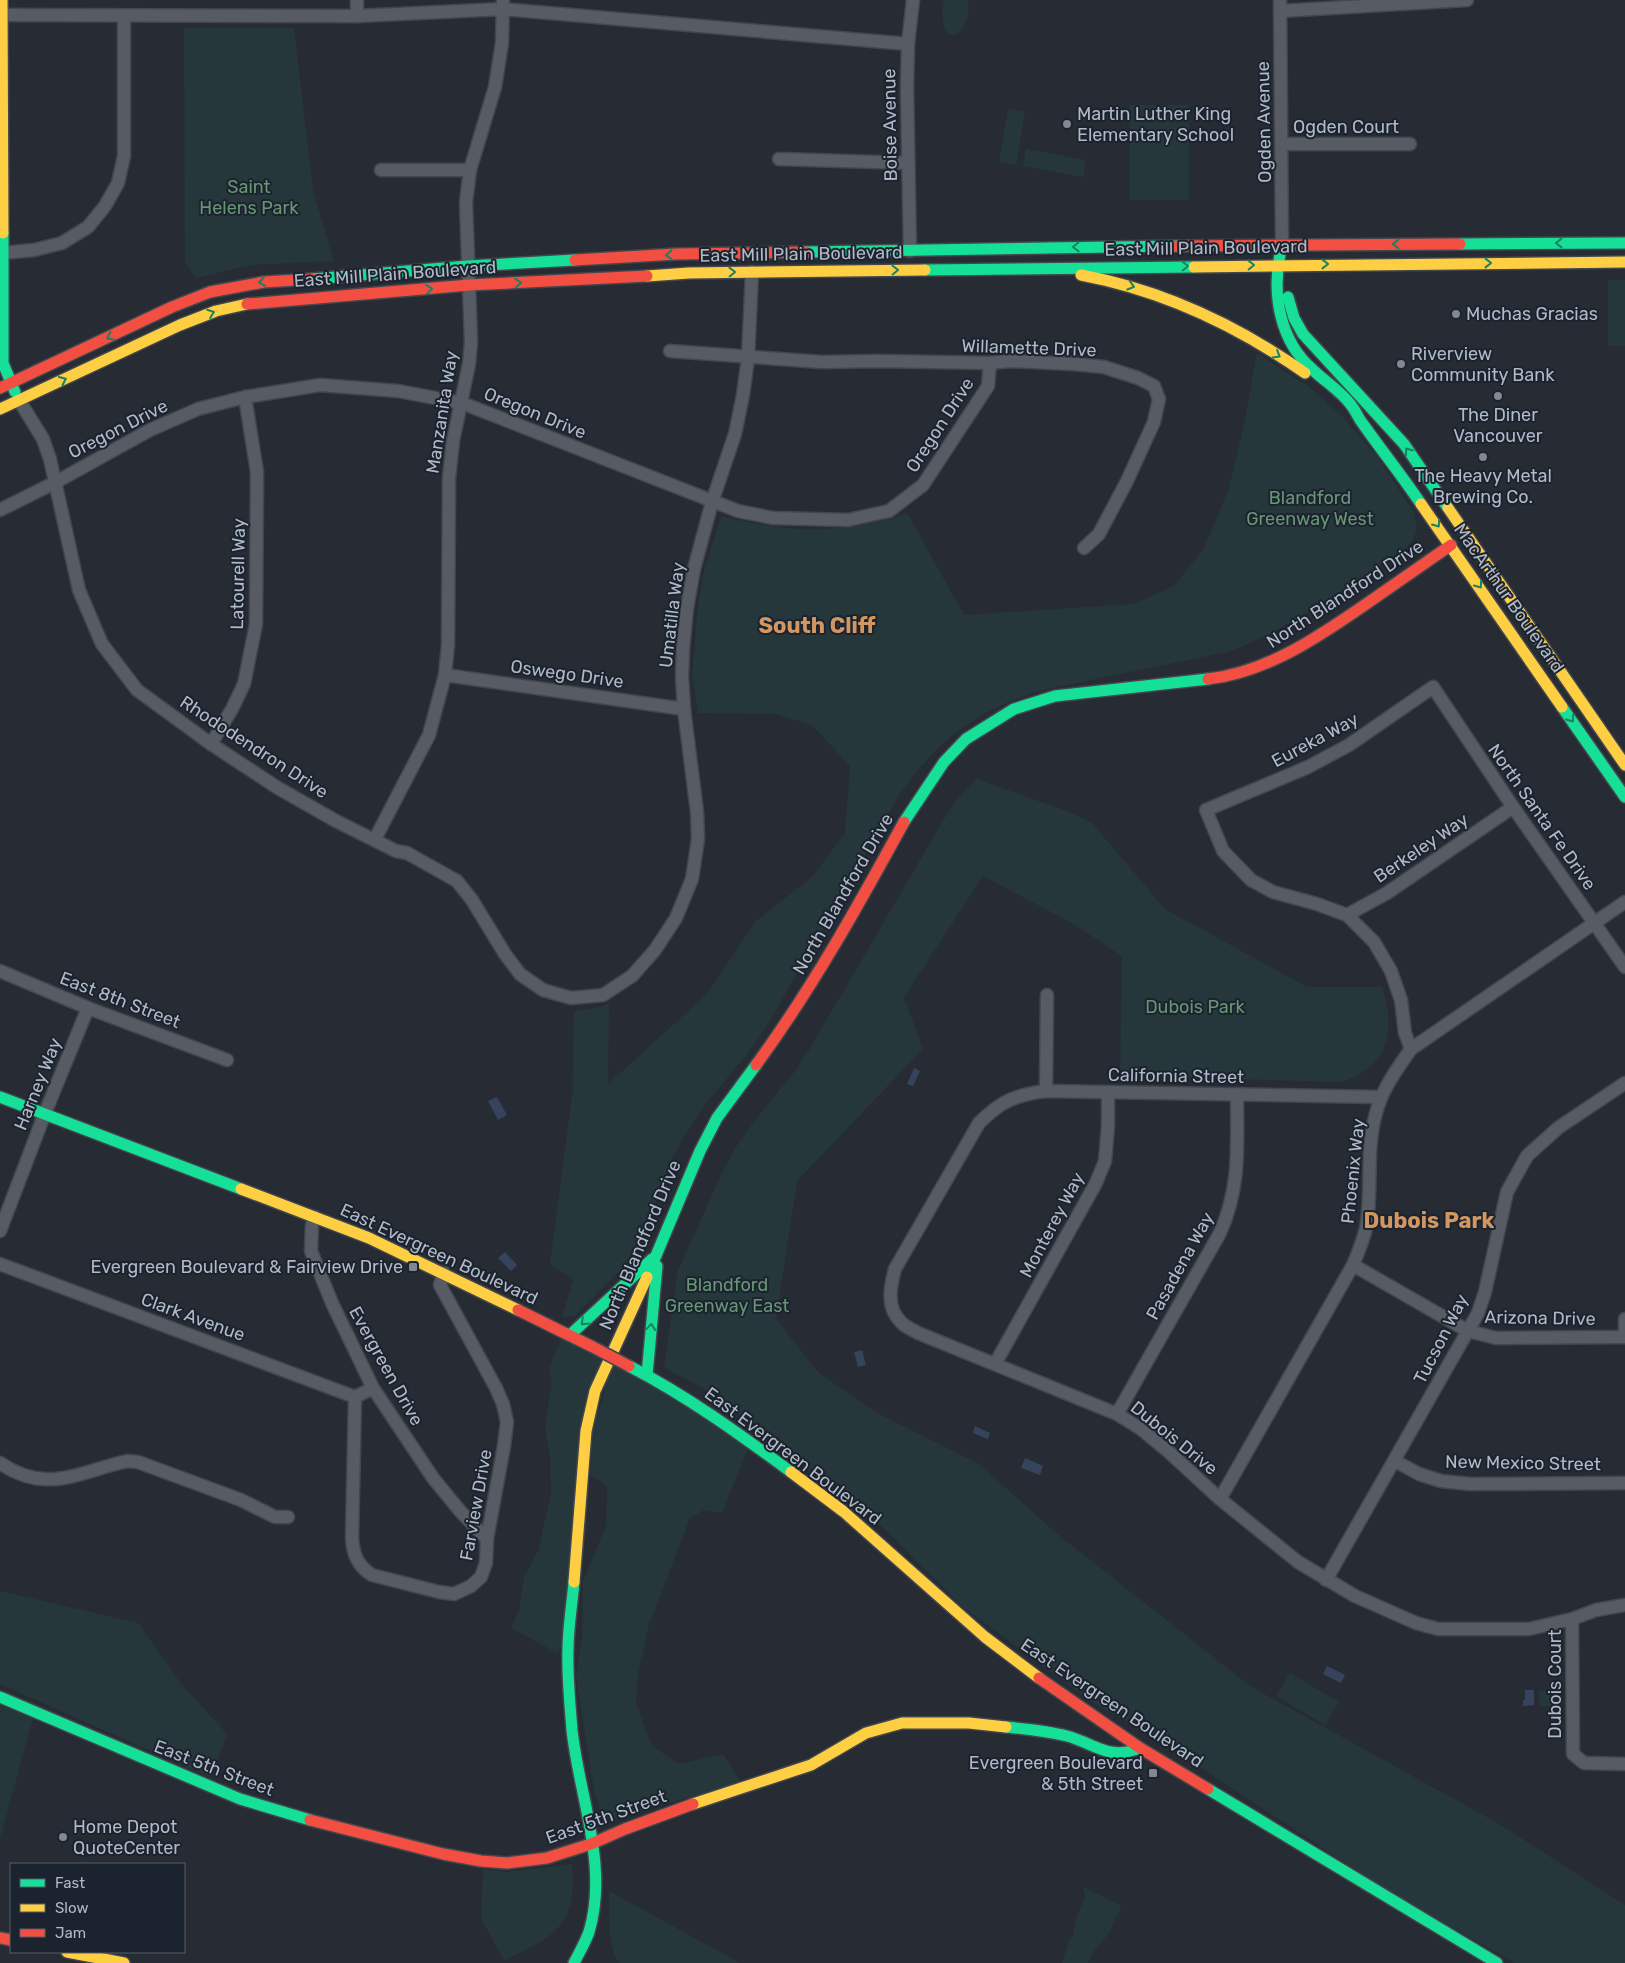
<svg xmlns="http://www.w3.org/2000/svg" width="1625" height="1963" font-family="Rubik,sans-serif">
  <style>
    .green { fill: #25373b }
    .water { fill: #35445c }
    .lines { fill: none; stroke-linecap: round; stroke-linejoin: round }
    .street-casing { stroke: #43474d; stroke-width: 15 }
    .fast-casing { stroke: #43474d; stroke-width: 14 }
    .slow-casing { stroke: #43474d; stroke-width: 14 }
    .jam-casing { stroke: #43474d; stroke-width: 14 }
    .street { stroke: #575b63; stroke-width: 12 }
    .fast { stroke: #16e098; stroke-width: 11 }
    .slow { stroke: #ffcf43; stroke-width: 11 }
    .jam { stroke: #f24e42; stroke-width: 11 }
    .jam-bridge-casing { stroke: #43474d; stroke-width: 14; stroke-linecap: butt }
    .jam-bridge { stroke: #f24e42; stroke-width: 11 }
    .oneway { stroke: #188264 }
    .poi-dot { fill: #818793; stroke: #1b232f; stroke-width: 2 }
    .labels { text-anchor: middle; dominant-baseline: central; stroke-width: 4; stroke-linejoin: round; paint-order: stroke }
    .poi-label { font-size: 18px; fill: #b1b8c6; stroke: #1b232f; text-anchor: start }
    .street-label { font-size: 18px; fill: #b1b8c6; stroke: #1b232f }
    .park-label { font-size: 18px; fill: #689675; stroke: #1b232f }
    .district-label { font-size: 22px; font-weight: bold; fill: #d19661; stroke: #1b232f }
  </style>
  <rect width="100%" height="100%" fill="#272c34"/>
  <!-- green -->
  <g class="green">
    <path d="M944,0H968C970,12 967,29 955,35L947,33C941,22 941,11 944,0Z"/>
    <polygon points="184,28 294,28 313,191 334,261 250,265 196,278 185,262"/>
    <rect x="1130" y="105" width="59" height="95"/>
    <polygon points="1008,109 1025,112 1016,165 999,162"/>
    <polygon points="1026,149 1086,160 1083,177 1023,166"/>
    <rect x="1608" y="280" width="17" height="66"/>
    <path d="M1257,353L1308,386L1341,415L1376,455L1414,512L1417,529L1412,541L1406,548C1349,585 1292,629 1227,652L1051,688C981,707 941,736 899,795L768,1024L746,1056L707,1102L680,1143L670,1163L637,1253L575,1316L562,1317L573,1279L550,1264L573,1088L574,1011L596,1008L609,1003L608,1084L707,994L756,921L812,877L845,833L850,766L812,725L776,714L698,713L692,673L698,606L703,575L721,516C789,533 841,535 907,513L964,615L1134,604L1174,586L1204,548L1228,491L1243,430Z"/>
    <path d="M977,779L1072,813L1092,823L1165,909L1307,987H1382C1396,1031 1390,1065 1342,1082L1120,1076L1122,956L1072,923L983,876L904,997L923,1049L797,1181L776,1319L818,1372L877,1413L979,1464L1056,1533L1250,1686L1499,1824L1625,1905V1963H1515L1382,1887L1171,1748L1091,1701L963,1607L866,1511L732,1409L726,1401L664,1367L678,1271L721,1175L736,1147L753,1123L795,1071L809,1050L947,814L960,796Z"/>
    <polygon points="562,1337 601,1358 562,1646 557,1653 511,1628 519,1610 524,1578 538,1551 551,1494 550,1455 546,1435 546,1418 552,1383 549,1368"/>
    <polygon points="611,1361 683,1404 748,1447 722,1513 704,1510 690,1518 649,1624 638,1673 636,1704 652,1746 679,1764 723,1754 741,1782 604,1822 594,1790 576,1676 582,1638 583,1581 606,1526 607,1486 590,1475 594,1423 602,1401"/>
    <polygon points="0,1591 138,1623 182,1685 227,1734 211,1778 0,1684"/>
    <polygon points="1290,1673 1339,1702 1325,1725 1276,1696"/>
    <polygon points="1539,1691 1551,1691 1552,1706 1539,1706"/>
    <polygon points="0,1705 33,1718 0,1838"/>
    <path d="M572,1864C578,1928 554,1935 504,1961L481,1918L483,1869L506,1872Z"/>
    <path d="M1083,1887L1121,1906L1120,1912C1113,1918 1114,1925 1109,1933C1101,1943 1092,1951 1088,1963H1062L1070,1939L1073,1936L1075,1921L1085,1897Z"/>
    <path d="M609,1891L740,1963H620C606,1948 610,1911 609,1891Z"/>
  </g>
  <!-- water -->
  <g class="water">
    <polygon points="914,1068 920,1071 913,1086 907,1084"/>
    <polygon points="497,1097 507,1115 498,1120 488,1101"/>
    <polygon points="505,1252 517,1265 511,1271 498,1258"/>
    <polygon points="862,1350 866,1365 858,1367 854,1352"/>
    <polygon points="975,1426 990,1433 988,1439 973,1433"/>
    <polygon points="1025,1458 1043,1466 1040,1475 1021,1468"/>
    <polygon points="1327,1666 1345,1675 1341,1683 1323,1674"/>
    <polygon points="1525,1690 1534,1690 1534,1705 1523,1706 1523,1700 1525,1700"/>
  </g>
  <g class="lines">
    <defs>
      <g id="street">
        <polyline points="1280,0 1282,244"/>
        <polyline points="1280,11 1467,0"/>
        <polyline points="0,15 357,16 503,9 908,44"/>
        <polyline points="357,16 357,0"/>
        <polyline points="1282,144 1410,144"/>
        <polyline points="779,159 908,163"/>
        <polyline points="381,170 470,170"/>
        <polyline points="910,251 907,87 908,44 913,0"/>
        <polyline points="2,253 34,250 62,243 88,227 105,206 118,183 124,156 124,17"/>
        <polyline points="670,351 822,362 878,361 990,363 1011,361 1074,364 1104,367 1138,378 1154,386 1159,399 1154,422 1127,481 1099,534 1084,548"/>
        <polyline points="19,400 43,439 50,459 79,590 102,644 137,690 211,744 278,788 336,821 396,851 407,853 457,881 472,900 505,954 520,974 543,990 571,998 603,995 632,976 655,950 676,918 692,879 698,839 697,812 684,709 682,677 683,649 687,608 694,569 712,502 735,434 743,395 748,358 752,272"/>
        <polyline points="0,510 56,482 150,430 198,409 245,397 320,385 398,391 462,403 738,511 773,518 848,520 889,511 923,485 988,386 990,363"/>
        <polyline points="445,675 684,709"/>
        <polyline points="211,744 232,709 244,684 256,624 257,472 245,397"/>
        <polyline points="375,839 429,735 445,675 448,645 449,478 453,441 469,364 471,342 466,202 470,170 495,87 502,43 503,0"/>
        <polyline points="1347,915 1387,893 1513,807"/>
        <polyline points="0,971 88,1008 227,1060"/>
        <polyline points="1411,1049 1405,1033 1401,1000 1391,971 1374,942 1347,915 1317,904 1273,892 1251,880 1223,851 1206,810 1308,767 1349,745 1433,687 1513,807 1625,967"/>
        <polyline points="1046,1091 1047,995"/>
        <path d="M1381,1097L1046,1091C1015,1095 1001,1101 979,1123L895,1269C890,1287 886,1308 901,1322C905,1327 913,1330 918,1333L1117,1414L1141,1429L1170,1453L1220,1499L1298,1562L1355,1596L1416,1623L1438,1629H1529L1572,1619L1596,1610L1625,1605"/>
        <polyline points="315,1217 312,1225 311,1251 332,1303 373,1388 433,1478 460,1511 487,1539"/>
        <polyline points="0,1231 45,1113 88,1008"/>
        <polyline points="0,1264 355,1397 373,1388"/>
        <polyline points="1353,1265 1468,1331 1496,1338 1625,1337"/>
        <polyline points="1625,1337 1625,1319"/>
        <polyline points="995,1364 1096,1183 1105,1161 1108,1126 1108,1092"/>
        <path d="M355,1397L352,1538C353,1555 358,1566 372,1575L439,1592L454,1594L471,1586L481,1577L486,1563L487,1539L504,1446L507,1422L503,1404L496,1388L440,1285L444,1273"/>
        <path d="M1117,1414L1220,1233C1241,1186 1237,1144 1237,1094"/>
        <polyline points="1395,1461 1419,1474 1441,1481 1470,1484 1625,1483"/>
        <path d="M0,1463C46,1495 79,1472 127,1461L138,1462L241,1500L275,1517H288"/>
        <path d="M1220,1499L1353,1265C1358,1253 1363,1241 1366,1228C1373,1191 1365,1151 1376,1113C1382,1089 1397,1069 1411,1049L1625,902"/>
        <polyline points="1326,1580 1478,1313 1485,1292 1507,1192 1527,1156 1558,1128 1625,1083"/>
        <polyline points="1572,1619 1573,1754 1584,1763 1625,1764"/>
      </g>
      <g id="fast">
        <polyline points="3,233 3,363 15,392"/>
        <polyline points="1460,244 1625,243"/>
        <polyline points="806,252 1177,246"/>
        <path d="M1280,254C1272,295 1280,341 1312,369C1324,381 1341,391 1351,405C1356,411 1358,418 1363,424C1382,451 1403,477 1421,504"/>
        <polyline points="925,270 1194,267"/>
        <polyline points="312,279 468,266 575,260"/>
        <polyline points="1288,297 1294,318 1303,334 1404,444 1448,508"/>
        <polyline points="1562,707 1625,797"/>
        <polyline points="904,822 944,762 966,739 1014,709 1055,696 1208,679"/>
        <polyline points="0,1097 241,1189"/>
        <polyline points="647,1277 700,1151 717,1118 756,1065"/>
        <polyline points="570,1335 652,1259"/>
        <path d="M629,1366C687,1396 738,1433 791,1472"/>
        <polyline points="647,1375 657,1266"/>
        <path d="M574,1582C572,1605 568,1628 568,1650C567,1677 570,1704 572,1730C579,1796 609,1866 589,1932C585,1943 579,1953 574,1963"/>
        <polyline points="0,1697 240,1799 310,1820"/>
        <path d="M1006,1727C1027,1729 1047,1731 1067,1736C1096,1744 1108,1761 1140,1748"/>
        <polyline points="1208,1789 1497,1963"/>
      </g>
      <g id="slow">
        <polyline points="2,0 3,233"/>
        <polyline points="1194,267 1625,262"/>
        <path d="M1081,275C1161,290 1238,326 1305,373"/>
        <polyline points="647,276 689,273 925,270"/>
        <polyline points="0,409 180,325 216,311 247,304"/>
        <polyline points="1421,504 1562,707"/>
        <polyline points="1448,508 1625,765"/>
        <polyline points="241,1189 369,1238 518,1310"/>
        <polyline points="791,1472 844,1512 985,1637 1039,1678"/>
        <polyline points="574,1582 586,1431 595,1391 647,1277"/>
        <polyline points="693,1804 811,1765 866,1733 902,1723 969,1723 1006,1727"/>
        <polyline points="67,1952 124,1963"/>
      </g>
      <g id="jam">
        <polyline points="1177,246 1460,244"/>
        <polyline points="575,260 676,254 806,252"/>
        <polyline points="247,304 469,285 647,276"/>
        <polyline points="0,388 172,307 210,292 264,282 312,279"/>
        <path d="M1208,679C1268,672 1320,636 1369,602C1396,583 1424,564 1451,545"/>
        <path d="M756,1065C813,987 858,906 904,822"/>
        <polyline points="518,1310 593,1347"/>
        <polyline points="1039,1678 1140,1748 1208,1789"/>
        <polyline points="310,1820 443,1854 481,1861 507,1863 547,1858 591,1844 625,1829 693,1804"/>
        <polyline points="0,1938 11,1940"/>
      </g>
    </defs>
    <!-- street casing -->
    <use href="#street" class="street-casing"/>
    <!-- fast casing -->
    <use href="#fast" class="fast-casing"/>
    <!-- slow casing -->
    <use href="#slow" class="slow-casing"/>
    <!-- jam casing -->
    <use href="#jam" class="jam-casing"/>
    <!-- street -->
    <use href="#street" class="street"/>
    <!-- fast -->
    <use href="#fast" class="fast"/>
    <!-- slow -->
    <use href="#slow" class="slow"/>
    <!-- jam -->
    <use href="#jam" class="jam"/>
    <defs>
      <polyline id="jam-bridge" points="593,1347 629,1366"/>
    </defs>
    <!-- jam-bridge casing -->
    <use href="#jam-bridge" class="jam-bridge-casing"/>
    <!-- jam-bridge -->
    <use href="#jam-bridge" class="jam-bridge"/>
  </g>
  <!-- one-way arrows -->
  <defs><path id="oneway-chevron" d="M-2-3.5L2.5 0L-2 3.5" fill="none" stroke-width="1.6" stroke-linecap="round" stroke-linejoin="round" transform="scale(1.25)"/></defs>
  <g class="oneway">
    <use href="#oneway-chevron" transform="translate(1559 243) rotate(180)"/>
    <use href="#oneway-chevron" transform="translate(1396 244) rotate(180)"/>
    <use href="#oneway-chevron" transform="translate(1076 247) rotate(179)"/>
    <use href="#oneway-chevron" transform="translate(669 255) rotate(177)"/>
    <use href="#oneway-chevron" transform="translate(1488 263)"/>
    <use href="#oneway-chevron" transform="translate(1325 264)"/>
    <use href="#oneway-chevron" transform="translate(1251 265) rotate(-1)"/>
    <use href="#oneway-chevron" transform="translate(1185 266) rotate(-1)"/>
    <use href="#oneway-chevron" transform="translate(895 270) rotate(-1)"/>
    <use href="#oneway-chevron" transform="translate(732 272) rotate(-1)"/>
    <use href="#oneway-chevron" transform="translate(262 282) rotate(172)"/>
    <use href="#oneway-chevron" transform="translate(518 283) rotate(-2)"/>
    <use href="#oneway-chevron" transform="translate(1131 286) rotate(17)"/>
    <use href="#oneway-chevron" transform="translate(429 289) rotate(-6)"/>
    <use href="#oneway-chevron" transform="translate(211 313) rotate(-20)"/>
    <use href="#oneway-chevron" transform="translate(110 337) rotate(154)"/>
    <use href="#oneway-chevron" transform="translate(1277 355) rotate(31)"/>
    <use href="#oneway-chevron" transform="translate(63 380) rotate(-25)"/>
    <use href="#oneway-chevron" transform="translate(1408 451) rotate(-126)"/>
    <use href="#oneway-chevron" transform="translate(1437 524) rotate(55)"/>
    <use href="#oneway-chevron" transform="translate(1479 585) rotate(55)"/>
    <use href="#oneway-chevron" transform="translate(1571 719) rotate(55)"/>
    <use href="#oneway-chevron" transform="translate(584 1322) rotate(137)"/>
    <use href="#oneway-chevron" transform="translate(651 1327) rotate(-85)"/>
  </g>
  <!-- markers -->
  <g class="poi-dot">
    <circle cx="1067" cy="124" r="5"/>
    <circle cx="1456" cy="314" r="5"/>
    <circle cx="1401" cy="364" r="5"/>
    <circle cx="1498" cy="396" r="5"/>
    <circle cx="1483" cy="457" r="5"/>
    <rect x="408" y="1262" width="10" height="10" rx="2.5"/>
    <rect x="1148" y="1768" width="10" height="10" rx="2.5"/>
    <circle cx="63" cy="1837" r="5"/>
  </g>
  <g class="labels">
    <!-- poi labels -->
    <g class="poi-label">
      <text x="1077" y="114">Martin Luther King<tspan x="1077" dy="21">Elementary School</tspan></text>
      <text x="1466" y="314">Muchas Gracias</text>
      <text x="1411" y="354">Riverview<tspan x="1411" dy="21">Community Bank</tspan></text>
      <text x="1498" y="415" text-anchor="middle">The Diner<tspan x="1498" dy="21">Vancouver</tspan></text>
      <text x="1483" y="476" text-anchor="middle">The Heavy Metal<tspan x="1483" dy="21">Brewing Co.</tspan></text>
      <text x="403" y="1267" text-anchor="end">Evergreen Boulevard &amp; Fairview Drive</text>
      <text x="1143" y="1763" text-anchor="end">Evergreen Boulevard<tspan x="1143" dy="21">&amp; 5th Street</tspan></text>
      <text x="73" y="1827">Home Depot<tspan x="73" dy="21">QuoteCenter</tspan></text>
    </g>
    <!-- street labels -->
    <g class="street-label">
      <text transform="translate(1264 122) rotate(-91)">Ogden Avenue</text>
      <text transform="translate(890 125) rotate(-91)">Boise Avenue</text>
      <text x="1346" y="127">Ogden Court</text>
      <text transform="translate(1206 248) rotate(-1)">East Mill Plain Boulevard</text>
      <text transform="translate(801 254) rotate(-1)">East Mill Plain Boulevard</text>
      <text transform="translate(395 274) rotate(-4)">East Mill Plain Boulevard</text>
      <text transform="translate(1029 348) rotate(2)">Willamette Drive</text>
      <text transform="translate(442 412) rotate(-81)">Manzanita Way</text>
      <text transform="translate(535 413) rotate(22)">Oregon Drive</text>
      <text transform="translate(940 425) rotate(-57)">Oregon Drive</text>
      <text transform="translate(118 429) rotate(-27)">Oregon Drive</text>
      <text transform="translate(238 574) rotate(-89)">Latourell Way</text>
      <text transform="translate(1345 594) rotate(-33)">North Blandford Drive</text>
      <text transform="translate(1509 598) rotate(55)">MacArthur Boulevard</text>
      <text transform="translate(672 615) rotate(-83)">Umatilla Way</text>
      <text transform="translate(567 674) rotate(8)">Oswego Drive</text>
      <text transform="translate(1315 740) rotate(-28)">Eureka Way</text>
      <text transform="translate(254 747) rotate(33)">Rhododendron Drive</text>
      <text transform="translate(1542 817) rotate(55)">North Santa Fe Drive</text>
      <text transform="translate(1421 848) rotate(-34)">Berkeley Way</text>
      <text transform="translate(843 894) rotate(-60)">North Blandford Drive</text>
      <text transform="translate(120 1000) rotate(21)">East 8th Street</text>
      <text transform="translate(1176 1076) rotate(1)">California Street</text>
      <text transform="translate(38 1084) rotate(-68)">Harney Way</text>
      <text transform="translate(1353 1171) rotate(-84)">Phoenix Way</text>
      <text transform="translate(1052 1225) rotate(-62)">Monterey Way</text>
      <text transform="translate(640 1245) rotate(-67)">North Blandford Drive</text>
      <text transform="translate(439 1254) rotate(25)">East Evergreen Boulevard</text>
      <text transform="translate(1180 1266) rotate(-61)">Pasadena Way</text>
      <text transform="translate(193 1317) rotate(20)">Clark Avenue</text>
      <text transform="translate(1540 1318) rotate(1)">Arizona Drive</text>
      <text transform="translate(1441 1339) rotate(-63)">Tucson Way</text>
      <text transform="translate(386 1366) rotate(61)">Evergreen Drive</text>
      <text transform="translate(1174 1438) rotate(39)">Dubois Drive</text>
      <text transform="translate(793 1456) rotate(37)">East Evergreen Boulevard</text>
      <text transform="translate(1523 1463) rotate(1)">New Mexico Street</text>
      <text transform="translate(476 1505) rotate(-80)">Farview Drive</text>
      <text transform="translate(1555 1684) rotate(-90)">Dubois Court</text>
      <text transform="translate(1112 1703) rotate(34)">East Evergreen Boulevard</text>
      <text transform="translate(214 1768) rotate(21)">East 5th Street</text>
      <text transform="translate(606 1817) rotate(-20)">East 5th Street</text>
    </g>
    <!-- park labels -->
    <g class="park-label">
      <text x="249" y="187">Saint<tspan x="249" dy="21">Helens Park</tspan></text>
      <text x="1310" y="498">Blandford<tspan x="1310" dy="21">Greenway West</tspan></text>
      <text x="1195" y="1007">Dubois Park</text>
      <text x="727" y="1285">Blandford<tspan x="727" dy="21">Greenway East</tspan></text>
    </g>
    <!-- district labels -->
    <g class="district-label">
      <text x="817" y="625">South Cliff</text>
      <text x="1429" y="1220">Dubois Park</text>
    </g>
  </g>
  <!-- legend -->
  <rect x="10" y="1863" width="175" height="90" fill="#1b232f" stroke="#575f6b"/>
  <rect x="20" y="1879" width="25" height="8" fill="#16e098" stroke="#575f6b"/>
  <text x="55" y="1888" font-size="15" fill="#b1b8c6">Fast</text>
  <rect x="20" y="1904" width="25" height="8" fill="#ffcf43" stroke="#575f6b"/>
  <text x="55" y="1913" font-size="15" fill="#b1b8c6">Slow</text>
  <rect x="20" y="1929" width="25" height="8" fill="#f24e42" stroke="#575f6b"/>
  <text x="55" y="1938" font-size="15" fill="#b1b8c6">Jam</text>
</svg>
